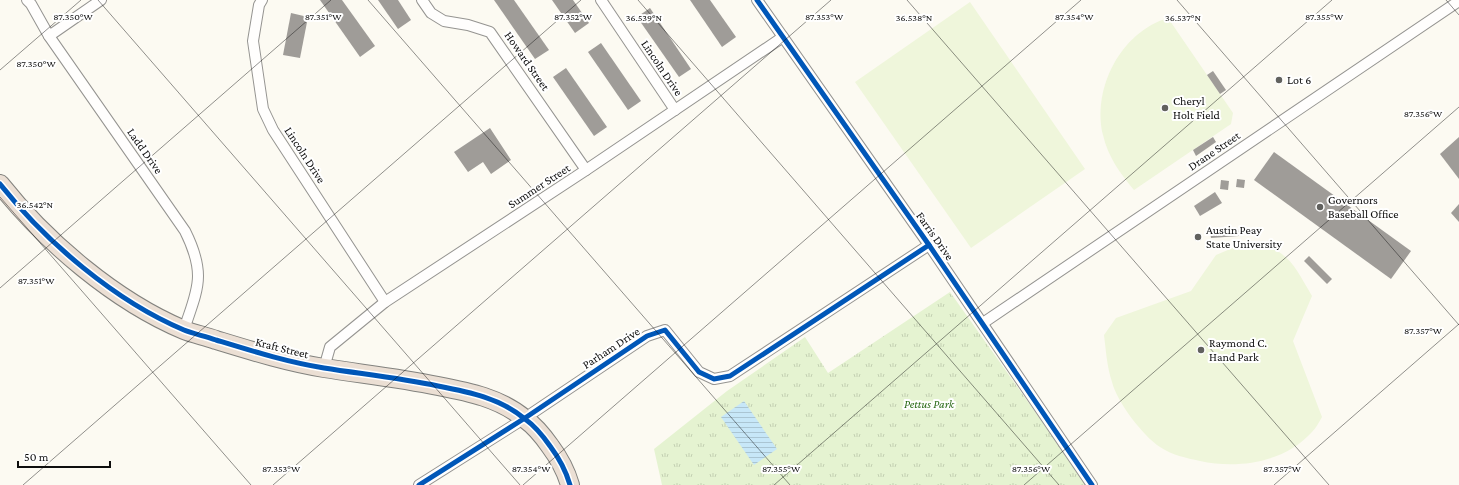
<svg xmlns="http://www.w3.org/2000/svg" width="1459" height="485" font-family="'Crimson Pro',serif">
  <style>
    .grass { fill: url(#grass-tufts) }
    .pitch { fill: #eff6db }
    .water { fill: url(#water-rules) }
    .building { fill: #9f9c98 }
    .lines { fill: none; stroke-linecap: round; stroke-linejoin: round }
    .street-casing { stroke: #959491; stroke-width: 12 }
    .highway-casing { stroke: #82827e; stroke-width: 20 }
    .street { stroke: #fffefd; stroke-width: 10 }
    .highway { stroke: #ebdfd4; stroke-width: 18 }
    .cycleway-casing { stroke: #fff; stroke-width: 8 }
    .cycleway { stroke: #0057b8; stroke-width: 5 }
    .ticks { fill: none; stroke: #0e0e0e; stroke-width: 1; stroke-opacity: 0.45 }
    .poi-dot { fill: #61615e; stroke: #fff; stroke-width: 1.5 }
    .labels { text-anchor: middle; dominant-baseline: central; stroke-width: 4; stroke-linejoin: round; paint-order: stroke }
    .street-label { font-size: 12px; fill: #0e0e0e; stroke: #fff }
    .poi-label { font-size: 12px; fill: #0e0e0e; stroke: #fff; text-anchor: start }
    .park-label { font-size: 12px; font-style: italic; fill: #2b6b19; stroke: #fff }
    .ticks-label { font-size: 10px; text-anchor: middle; fill: #0e0e0e; stroke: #fff; stroke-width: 4; stroke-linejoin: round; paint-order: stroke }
  </style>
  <defs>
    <pattern id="grass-tufts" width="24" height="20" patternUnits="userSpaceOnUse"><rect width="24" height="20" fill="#e5f3d1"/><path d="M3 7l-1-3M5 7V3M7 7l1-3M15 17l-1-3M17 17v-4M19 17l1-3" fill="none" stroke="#c3cfb2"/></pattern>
    <pattern id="water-rules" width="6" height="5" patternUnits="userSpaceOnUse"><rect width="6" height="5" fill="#c7e7f8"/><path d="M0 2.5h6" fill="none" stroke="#aac5d3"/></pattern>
  </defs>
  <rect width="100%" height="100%" fill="#fcfaf2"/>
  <!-- grass -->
  <polygon class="grass" points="950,292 1087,485 662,485 654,449 727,391 805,337 828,373"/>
  <!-- pitch -->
  <g class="pitch">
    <polygon points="970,2 1085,169 971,248 855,82"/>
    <path d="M1168,18L1233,113L1231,124L1134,190C1120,173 1108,157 1103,135C1092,88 1121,32 1168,18Z"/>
    <path d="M1258,242C1291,254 1295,267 1312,296L1293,341L1322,417C1319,422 1316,428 1312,432C1284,463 1238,469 1200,461C1186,458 1172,455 1160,447C1143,436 1117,402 1112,382C1107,367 1106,351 1104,335L1116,318L1191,291L1216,255L1242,244Z"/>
  </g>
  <!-- water -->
  <polygon class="water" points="744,401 777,449 754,465 721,417"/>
  <!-- building -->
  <g class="building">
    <polygon points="320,0 342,0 375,46 360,57"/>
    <polygon points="378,0 398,0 411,20 398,29"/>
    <polygon points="494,0 514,0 549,50 535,59"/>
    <polygon points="552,0 573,0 589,23 575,33"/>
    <polygon points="690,0 710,0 736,37 722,47"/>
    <polygon points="650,8 691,69 679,77 637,17"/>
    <polygon points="291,13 308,17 300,58 283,55"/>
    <polygon points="601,43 641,101 628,110 588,52"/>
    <polygon points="566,68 607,127 594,136 553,77"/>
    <polygon points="1213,71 1226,90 1220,94 1207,75"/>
    <polygon points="490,128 511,160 491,174 483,162 468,172 454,152"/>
    <polygon points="1213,137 1216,142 1196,156 1193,150"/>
    <polygon points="1459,137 1459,179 1440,154"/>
    <polygon points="1274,152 1411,251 1391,279 1254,180"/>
    <polygon points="1237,179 1245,180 1244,188 1236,187"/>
    <polygon points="1221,180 1229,181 1228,190 1220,189"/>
    <polygon points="1215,192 1222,203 1200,216 1194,206"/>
    <polygon points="1459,204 1459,222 1451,213"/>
    <polygon points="1238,229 1239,236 1211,238 1210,232"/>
    <polygon points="1309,256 1332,279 1327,284 1304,261"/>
  </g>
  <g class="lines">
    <defs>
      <g id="street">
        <path d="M27,0L31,4L49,36L185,231C192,245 198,260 198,276C198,294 189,313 184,330"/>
        <polyline points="262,0 259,5 253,41 263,109 273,130 385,302"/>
        <polyline points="422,0 431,13 444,21 468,25 490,32 586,170"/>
        <polyline points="601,0 675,110"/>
        <polyline points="757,0 929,245 1092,485"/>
        <polyline points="49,36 101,0"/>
        <polyline points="983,323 1459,1"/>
        <polyline points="324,368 330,347 385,302 586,170 783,37"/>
        <polyline points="419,485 525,418 647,336 665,330 699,372 714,379 730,376 929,245"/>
      </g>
      <path id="highway" d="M0,184C46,242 115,301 184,330C194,334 205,336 216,340C252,351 287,362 324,368C362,374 400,378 438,386C469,392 500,398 525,419C535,426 543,436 550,446C559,458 566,471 570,485"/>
    </defs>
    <!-- street casing -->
    <use href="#street" class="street-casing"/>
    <!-- highway casing -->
    <use href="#highway" class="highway-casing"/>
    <!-- street -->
    <use href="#street" class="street"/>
    <!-- highway -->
    <use href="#highway" class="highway"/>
    <defs>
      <g id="cycleway">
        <polyline points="757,0 929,245 1092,485"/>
        <path d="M0,184C46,242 115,301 184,330C194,334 205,336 216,340C252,351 287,362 324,368C362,374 400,378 438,386C469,392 500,398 525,419C535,426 543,436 550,446C559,458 566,471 570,485"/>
        <polyline points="419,485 525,418 647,336 665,330 699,372 714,379 730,376 929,245"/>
      </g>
    </defs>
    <!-- cycleway casing -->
    <use href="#cycleway" class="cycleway-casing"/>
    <!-- cycleway -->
    <use href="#cycleway" class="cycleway"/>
  </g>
  <!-- ticks -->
  <path class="ticks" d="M98,0L520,485M368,0L790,485M638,0L1059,485M907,0L1329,485M1177,0L1459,325M1446,0L1459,15M0,70L81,0M0,197L251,485M0,288L331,0M23,485L581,0M273,485L831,0M523,485L1081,0M774,485L1332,0M1024,485L1459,107M1274,485L1459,324"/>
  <!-- markers -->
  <g class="poi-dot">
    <circle cx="1279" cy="80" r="4"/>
    <circle cx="1165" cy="108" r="4"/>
    <circle cx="1320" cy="207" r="4"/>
    <circle cx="1198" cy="237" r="4"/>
    <circle cx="1201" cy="350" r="4"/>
  </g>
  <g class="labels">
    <!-- street labels -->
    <g class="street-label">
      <text transform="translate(527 61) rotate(55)">Howard Street</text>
      <text transform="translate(662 68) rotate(56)">Lincoln Drive</text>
      <text transform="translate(145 151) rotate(55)">Ladd Drive</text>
      <text transform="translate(1214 151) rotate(-34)">Drane Street</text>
      <text transform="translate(305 155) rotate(57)">Lincoln Drive</text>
      <text transform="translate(539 186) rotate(-33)">Summer Street</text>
      <text transform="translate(935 236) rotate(55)">Farris Drive</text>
      <text transform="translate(282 348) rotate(14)">Kraft Street</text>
      <text transform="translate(611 348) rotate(-33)">Parham Drive</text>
    </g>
    <!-- poi labels -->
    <g class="poi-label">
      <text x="1287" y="80">Lot 6</text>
      <text x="1173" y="101">Cheryl<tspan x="1173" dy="14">Holt Field</tspan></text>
      <text x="1328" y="200">Governors<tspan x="1328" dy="14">Baseball Office</tspan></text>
      <text x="1206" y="230">Austin Peay<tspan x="1206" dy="14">State University</tspan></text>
      <text x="1209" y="343">Raymond C.<tspan x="1209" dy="14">Hand Park</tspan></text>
    </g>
    <!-- park labels -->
    <g class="park-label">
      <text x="929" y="404">Pettus Park</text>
    </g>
  </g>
  <g class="ticks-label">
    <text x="73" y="20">87.350°W</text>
    <text x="323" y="20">87.351°W</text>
    <text x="573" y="20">87.352°W</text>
    <text x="824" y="20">87.353°W</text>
    <text x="1074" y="20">87.354°W</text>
    <text x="1324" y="20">87.355°W</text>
    <text x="644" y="21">36.539°N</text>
    <text x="914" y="21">36.538°N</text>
    <text x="1183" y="21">36.537°N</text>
    <text x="36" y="67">87.350°W</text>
    <text x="1423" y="117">87.356°W</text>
    <text x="35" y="208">36.542°N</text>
    <text x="36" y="284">87.351°W</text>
    <text x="1423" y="334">87.357°W</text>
    <text x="281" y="472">87.353°W</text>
    <text x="531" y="472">87.354°W</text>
    <text x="781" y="472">87.355°W</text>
    <text x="1031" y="472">87.356°W</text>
    <text x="1282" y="472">87.357°W</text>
  </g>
  <!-- scale -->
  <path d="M18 461v6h92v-6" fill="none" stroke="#0e0e0e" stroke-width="2"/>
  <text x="24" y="461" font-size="12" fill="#0e0e0e" stroke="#ffffff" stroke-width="3" paint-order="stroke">50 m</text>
</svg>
